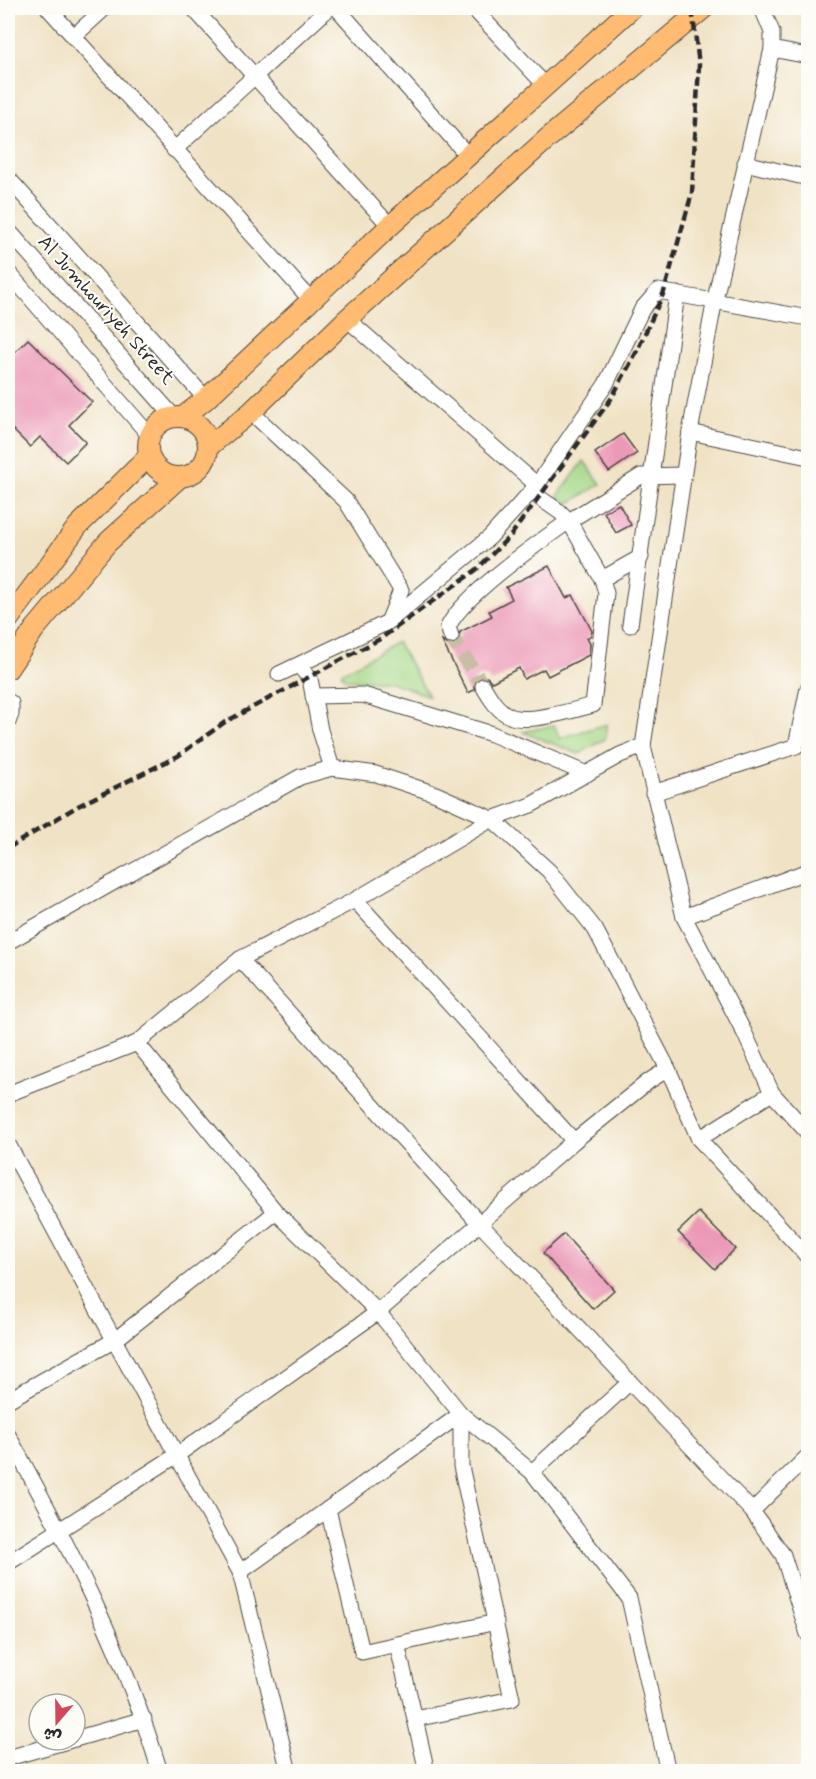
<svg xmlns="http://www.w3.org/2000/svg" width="816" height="1779" font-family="Mynerve,'Playpen Sans Arabic',sans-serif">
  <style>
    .green { fill: #a5d887; stroke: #688259; stroke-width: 1.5 }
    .building { fill: #ec98b7 }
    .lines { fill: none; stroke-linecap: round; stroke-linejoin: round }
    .minor-tunnel { stroke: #c9bda5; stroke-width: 15; stroke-dasharray: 15 8; stroke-linecap: butt }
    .minor-casing { stroke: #494642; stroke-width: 17 }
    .major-casing { stroke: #494642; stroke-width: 22 }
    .minor { stroke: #fff; stroke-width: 15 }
    .major { stroke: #febb71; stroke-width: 20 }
    .rail { stroke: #2b2b2b; stroke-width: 4.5; stroke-dasharray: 9 4.5; stroke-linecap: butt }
    .labels { text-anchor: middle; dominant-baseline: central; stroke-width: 4.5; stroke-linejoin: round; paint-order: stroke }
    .street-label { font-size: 20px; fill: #2b2b2b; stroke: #fdfcf7 }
  </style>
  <rect width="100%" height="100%" fill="#fdfcf7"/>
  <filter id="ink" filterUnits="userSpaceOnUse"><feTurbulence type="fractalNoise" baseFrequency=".0167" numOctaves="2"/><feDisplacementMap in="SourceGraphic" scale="12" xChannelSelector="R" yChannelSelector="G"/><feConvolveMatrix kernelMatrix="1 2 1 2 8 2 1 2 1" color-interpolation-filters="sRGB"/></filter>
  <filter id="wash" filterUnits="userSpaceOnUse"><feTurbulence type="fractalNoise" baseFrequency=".008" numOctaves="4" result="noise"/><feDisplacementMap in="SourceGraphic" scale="24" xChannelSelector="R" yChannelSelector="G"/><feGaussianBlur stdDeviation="1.35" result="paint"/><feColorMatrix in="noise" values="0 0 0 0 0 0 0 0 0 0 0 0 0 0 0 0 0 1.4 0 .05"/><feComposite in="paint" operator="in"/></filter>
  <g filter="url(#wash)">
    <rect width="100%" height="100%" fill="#f0e2c4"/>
    <!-- green -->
    <g class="green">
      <polygon points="584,461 601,484 568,504 557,497"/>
      <polygon points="397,642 429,696 391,682 345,679 341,673"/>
      <polygon points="607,724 605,739 579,754 523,732 554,725 560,738"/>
    </g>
    <g id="blocks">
      <!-- building -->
      <g class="building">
        <polygon points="28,339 92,402 69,425 86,442 66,462 40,437 30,447 8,425 8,359"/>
        <polygon points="623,434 637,453 609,472 595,453"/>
        <polygon points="619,504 631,525 616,533 604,512"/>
        <polygon points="549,566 566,598 573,595 592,631 591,635 587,638 590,644 589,655 548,676 544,669 524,679 519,668 492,682 487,677 479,677 474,682 474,690 468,693 442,641 450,646 458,643 460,632 492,616 489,611 512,599 506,587"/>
        <polygon points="699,1212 735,1249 715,1269 678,1232"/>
        <polygon points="564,1234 614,1290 593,1309 543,1253"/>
      </g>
    </g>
  </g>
  <g filter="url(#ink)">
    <use href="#blocks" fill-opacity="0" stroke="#494642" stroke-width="1.5"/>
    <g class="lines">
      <!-- minor-tunnel -->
      <polyline class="minor-tunnel" points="451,636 483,686"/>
      <defs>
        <g id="minor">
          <polyline points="48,8 311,300"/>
          <polyline points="193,8 390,226"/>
          <polyline points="337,8 469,157"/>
          <polyline points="473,8 546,86"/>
          <polyline points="762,8 772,32 772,49 715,299 690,432 643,746 684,917 744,1032 772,1093 808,1133"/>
          <polyline points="73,37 105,8"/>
          <polyline points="772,49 808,56"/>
          <polyline points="174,150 329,8"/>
          <polyline points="745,163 808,178"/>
          <polyline points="8,178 206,399"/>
          <polyline points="8,230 174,417"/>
          <polyline points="8,272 150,436"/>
          <polyline points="347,319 537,485"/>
          <polyline points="251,412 346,501 401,590 389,620"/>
          <polyline points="690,432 808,457"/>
          <polyline points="602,579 569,521 641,476 683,475"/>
          <polyline points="630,625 677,294"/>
          <path d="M451,636L448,627C462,596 539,542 569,521L560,512L531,492"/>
          <polyline points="299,665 310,679 320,730 332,768"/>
          <polyline points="279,674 388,622 490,537 537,485 606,384 642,309 658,291 808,318"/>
          <path d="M483,686C490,698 498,712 512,717C531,723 574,710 593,705L606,593L602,579L641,557"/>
          <polyline points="313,696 363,695 492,734 587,774"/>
          <polyline points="8,701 11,703 11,714 8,722"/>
          <polyline points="653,793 796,746 808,688"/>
          <polyline points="355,900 574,1141"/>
          <polyline points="684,917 808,871"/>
          <polyline points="8,942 300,777 332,768 376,774 436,794 492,819 549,871 595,929 668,1069 699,1139 808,1257"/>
          <polyline points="240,959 481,1225 752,1511 783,1555 808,1634"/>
          <polyline points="137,1043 276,1212 378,1312 461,1414 532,1472 629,1598 668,1772"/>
          <polyline points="8,1094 137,1043 240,959 355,900 492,819 531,805 620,755 643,746"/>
          <polyline points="699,1139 772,1093"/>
          <polyline points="8,1144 240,1572 289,1772"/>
          <polyline points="8,1400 115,1340 276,1212"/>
          <path d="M8,1435C67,1542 125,1654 160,1772"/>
          <polyline points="532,1472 630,1382"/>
          <polyline points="328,1509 362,1652 496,1622"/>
          <polyline points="752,1511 808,1456"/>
          <polyline points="8,1563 177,1455 378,1312 574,1141 649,1081 668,1069"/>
          <polyline points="240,1572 461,1414"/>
          <polyline points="397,1644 415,1719"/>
          <polyline points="75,1739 144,1719"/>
          <polyline points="8,1758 71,1740"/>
          <polyline points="427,1772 415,1719 512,1699 461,1466 461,1414"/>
        </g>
        <g id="major">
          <polyline points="183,417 206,399 390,226 632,8"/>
          <circle cx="178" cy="447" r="30"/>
          <polyline points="208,447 251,412 347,319 548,138 704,8"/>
          <polyline points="8,620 78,526 149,456"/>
          <polyline points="8,669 34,630 108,542 180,477"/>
        </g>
      </defs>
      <!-- minor casing -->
      <use href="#minor" class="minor-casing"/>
      <!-- major casing -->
      <use href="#major" class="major-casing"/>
      <!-- minor -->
      <use href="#minor" class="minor"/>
      <!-- major -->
      <use href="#major" class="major"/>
      <!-- rail -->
      <polyline class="rail" points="8,848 78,806 178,756 225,722 380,639 476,570 511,535 611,399 636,353 664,292 692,193 699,65 692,8"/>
    </g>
  </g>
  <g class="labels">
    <!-- street labels -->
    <g class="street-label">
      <text transform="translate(106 310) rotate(48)">Al Jumhouriyeh Street</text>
    </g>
  </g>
  <!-- margin -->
  <rect width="816" height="1779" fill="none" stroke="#fdfcf7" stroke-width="30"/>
  <!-- north arrow -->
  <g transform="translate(57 1722) rotate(200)"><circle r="28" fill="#fdfcf7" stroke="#a9a8a5" stroke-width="1.5"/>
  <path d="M0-4.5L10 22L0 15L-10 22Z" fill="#d1495b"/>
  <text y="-9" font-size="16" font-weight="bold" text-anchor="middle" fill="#2b2b2b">ش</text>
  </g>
</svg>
